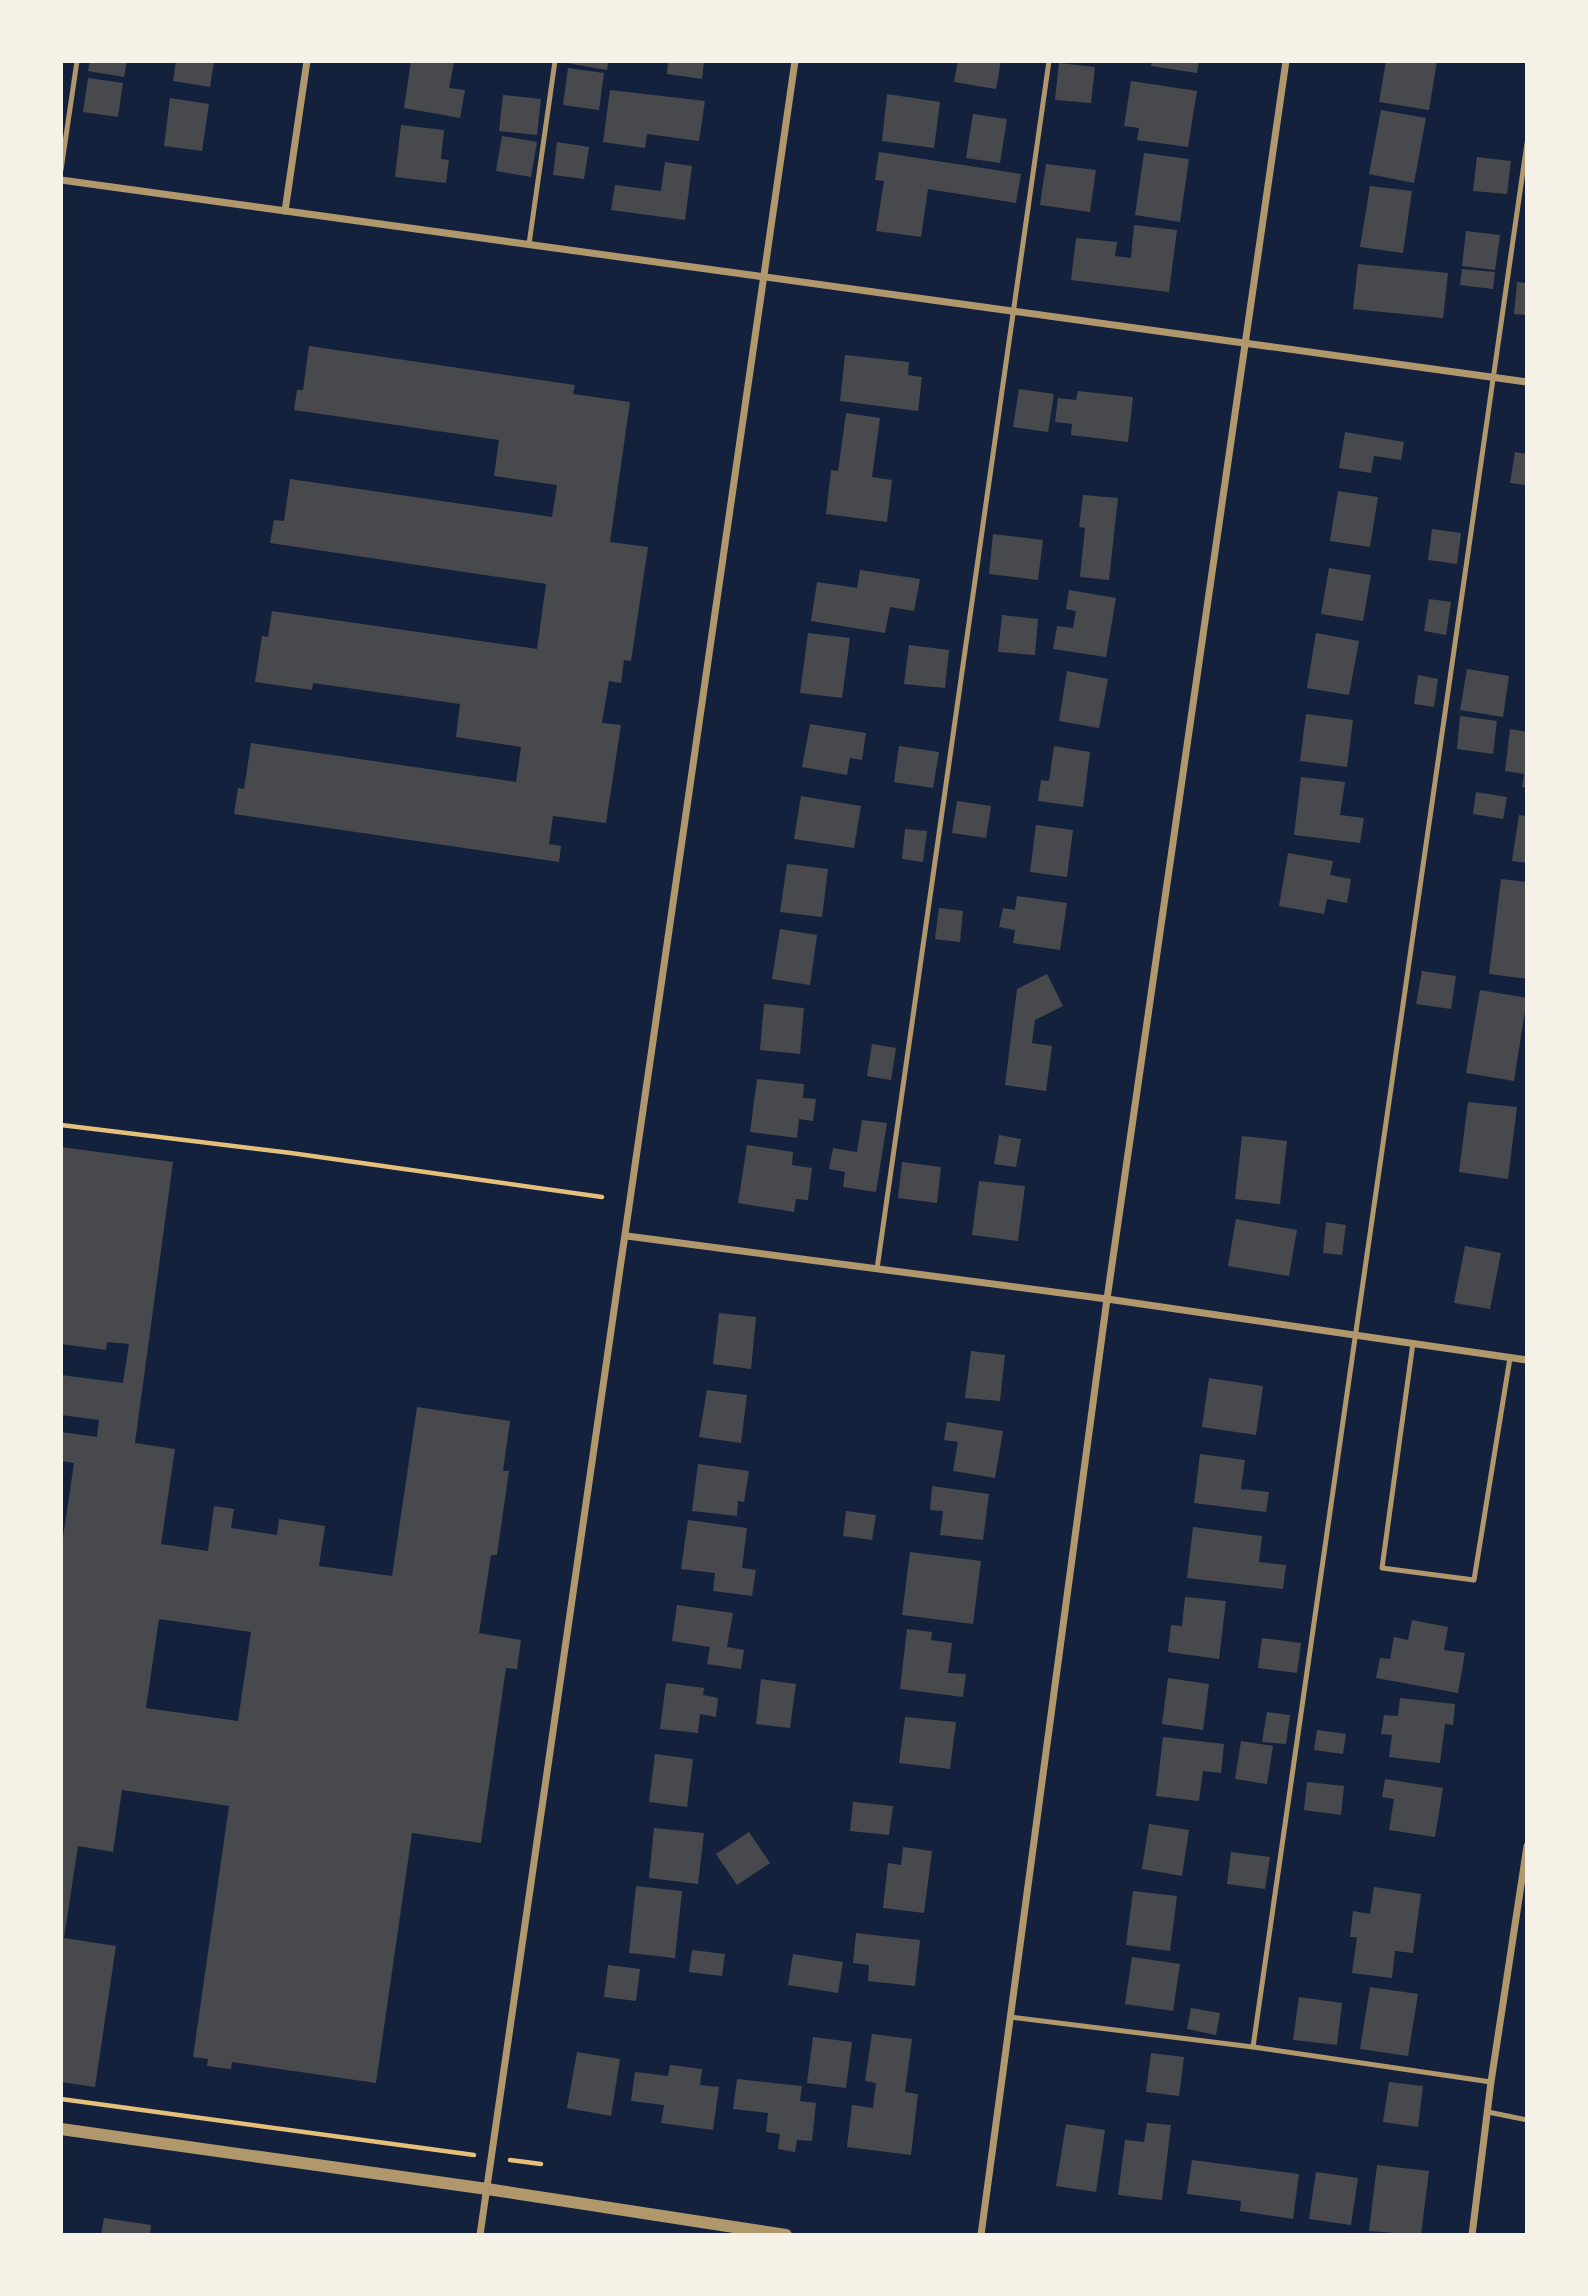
<svg xmlns="http://www.w3.org/2000/svg" width="1588" height="2296" font-family="'DM Sans',sans-serif">
  <style>
    .building { fill: #48494c; fill-rule: evenodd }
    .lines { fill: none; stroke-linecap: round; stroke-linejoin: round }
    .path { stroke: #e5c07b; stroke-width: 4.5 }
    .service { stroke: #b1986c; stroke-width: 5 }
    .minor { stroke: #b1986c; stroke-width: 7 }
    .tertiary { stroke: #b1986c; stroke-width: 12 }
  </style>
  <rect width="100%" height="100%" fill="#14213d"/>
  <!-- building -->
  <g class="building">
    <polygon points="90,61 127,61 124,77 88,71"/>
    <polygon points="176,61 214,61 210,87 173,81"/>
    <polygon points="411,61 454,62 449,88 465,90 460,118 404,108"/>
    <polygon points="567,61 608,61 607,70 567,63"/>
    <polygon points="668,61 704,61 702,79 667,74"/>
    <polygon points="958,61 1001,61 996,89 954,82"/>
    <polygon points="1152,61 1199,61 1197,73 1151,66"/>
    <polygon points="1386,61 1437,61 1429,110 1379,102"/>
    <polygon points="1059,63 1095,67 1091,103 1055,100"/>
    <polygon points="568,68 604,73 599,110 563,105"/>
    <polygon points="88,78 123,83 118,117 83,112"/>
    <polygon points="1131,81 1197,91 1188,147 1137,140 1139,128 1124,126"/>
    <polygon points="610,90 705,101 699,141 647,134 645,148 603,142"/>
    <polygon points="887,94 940,102 934,148 882,141"/>
    <polygon points="503,95 541,99 537,135 499,131"/>
    <polygon points="170,98 209,104 202,151 164,146"/>
    <polygon points="1381,110 1426,118 1414,183 1369,174"/>
    <polygon points="973,114 1007,119 1000,163 966,158"/>
    <polygon points="401,125 444,130 441,159 449,160 446,183 395,177"/>
    <polygon points="502,136 537,142 531,177 496,171"/>
    <polygon points="557,142 589,147 584,179 553,175"/>
    <polygon points="879,152 1021,174 1016,203 928,189 921,237 876,231 884,181 875,180"/>
    <polygon points="1144,153 1189,159 1180,222 1135,215"/>
    <polygon points="1477,157 1511,161 1507,194 1473,191"/>
    <polygon points="665,162 692,166 685,220 611,210 615,185 661,191"/>
    <polygon points="1046,164 1096,170 1090,212 1040,205"/>
    <polygon points="1370,186 1412,191 1403,253 1360,247"/>
    <polygon points="1134,225 1177,230 1169,292 1071,280 1076,238 1117,242 1115,256 1131,258"/>
    <polygon points="1466,231 1500,235 1495,270 1462,266"/>
    <polygon points="1358,264 1448,273 1443,318 1353,309"/>
    <polygon points="1462,269 1495,272 1493,289 1460,285"/>
    <polygon points="1517,282 1527,283 1527,315 1514,314"/>
    <polygon points="309,346 575,385 573,394 630,402 610,542 648,547 631,661 624,660 621,683 609,681 602,723 621,725 606,823 553,816 549,844 561,846 559,862 234,814 238,788 244,789 251,743 516,782 521,747 456,737 460,704 313,683 312,690 255,682 262,636 268,637 272,611 537,649 546,584 270,543 274,520 284,521 290,479 552,517 557,485 494,476 499,440 294,410 297,390 303,390"/>
    <polygon points="845,355 909,362 908,375 922,377 918,411 840,401"/>
    <polygon points="1019,389 1054,394 1048,432 1013,427"/>
    <polygon points="1078,391 1133,397 1128,442 1071,435 1072,424 1055,422 1058,398 1076,400"/>
    <polygon points="846,413 880,418 872,477 892,480 887,522 826,514 831,470 838,471"/>
    <polygon points="1345,432 1404,442 1401,460 1374,456 1371,473 1339,468"/>
    <polygon points="1515,452 1527,454 1527,485 1510,483"/>
    <polygon points="1338,491 1378,497 1370,547 1330,541"/>
    <polygon points="1083,495 1118,498 1109,580 1080,577 1085,528 1079,527"/>
    <polygon points="1432,529 1461,533 1457,564 1428,560"/>
    <polygon points="993,534 1043,540 1038,580 989,574"/>
    <polygon points="1329,568 1371,575 1363,621 1321,614"/>
    <polygon points="860,570 920,579 914,611 890,607 885,633 811,621 817,582 857,588"/>
    <polygon points="1069,590 1116,598 1106,657 1053,649 1057,626 1073,628 1076,611 1066,609"/>
    <polygon points="1429,599 1451,602 1446,635 1424,631"/>
    <polygon points="1002,615 1038,619 1035,655 998,652"/>
    <polygon points="808,633 850,638 842,698 800,693"/>
    <polygon points="1316,633 1359,641 1349,695 1307,688"/>
    <polygon points="909,645 949,650 945,688 904,684"/>
    <polygon points="1467,669 1509,676 1503,717 1460,710"/>
    <polygon points="1067,671 1108,679 1099,728 1059,721"/>
    <polygon points="1418,675 1438,679 1434,707 1414,704"/>
    <polygon points="1306,714 1353,720 1347,767 1300,761"/>
    <polygon points="1460,716 1497,721 1493,754 1457,749"/>
    <polygon points="810,724 866,733 862,760 850,758 847,775 802,767"/>
    <polygon points="1510,729 1527,732 1527,788 1522,787 1524,774 1505,771"/>
    <polygon points="899,746 939,752 933,788 894,782"/>
    <polygon points="1054,746 1090,752 1083,807 1038,801 1041,780 1049,781"/>
    <polygon points="1301,777 1345,782 1340,815 1364,818 1360,843 1294,835"/>
    <polygon points="1476,792 1507,797 1503,819 1473,814"/>
    <polygon points="801,796 861,806 854,848 794,839"/>
    <polygon points="957,801 991,806 986,838 952,833"/>
    <polygon points="1519,815 1527,816 1527,863 1512,861"/>
    <polygon points="1036,825 1073,830 1067,877 1030,872"/>
    <polygon points="905,829 927,831 923,862 902,859"/>
    <polygon points="1288,853 1333,861 1330,875 1351,879 1347,903 1327,899 1324,914 1279,906"/>
    <polygon points="787,864 828,869 822,917 780,912"/>
    <polygon points="1501,879 1527,882 1527,979 1489,974"/>
    <polygon points="1017,896 1067,903 1060,950 1013,943 1015,930 999,927 1003,908 1015,910"/>
    <polygon points="939,908 963,911 960,942 935,939"/>
    <polygon points="780,929 817,935 810,985 772,979"/>
    <polygon points="1422,971 1456,976 1451,1009 1416,1004"/>
    <polygon points="1047,974 1063,1006 1035,1020 1032,1043 1052,1046 1046,1091 1005,1085 1017,989"/>
    <polygon points="1480,990 1527,998 1514,1081 1466,1073"/>
    <polygon points="764,1004 804,1008 800,1054 760,1050"/>
    <polygon points="872,1044 896,1048 891,1080 867,1076"/>
    <polygon points="757,1079 804,1084 803,1098 816,1099 813,1121 799,1119 797,1138 750,1132"/>
    <polygon points="1468,1102 1517,1107 1508,1179 1459,1172"/>
    <polygon points="862,1120 887,1123 876,1192 843,1187 845,1172 829,1169 833,1148 857,1152"/>
    <polygon points="999,1135 1021,1139 1016,1167 994,1164"/>
    <polygon points="1242,1136 1287,1141 1280,1204 1235,1199"/>
    <polygon points="747,1145 793,1152 792,1165 812,1168 808,1200 796,1199 794,1212 738,1203"/>
    <path d="M61,1147L173,1162L135,1443L175,1449L161,1544L208,1551L214,1506L234,1509L231,1528L277,1535L279,1519L325,1526L319,1566L392,1576L417,1407L510,1421L503,1471H509L497,1555H491L479,1633L521,1640L517,1669L506,1668L481,1843L412,1833L376,2083L232,2062L231,2069L207,2066L208,2059L193,2057L229,1806L122,1790L113,1852L78,1846L64,1938L116,1946L95,2087L61,2082V1551L74,1463L61,1461V1432L97,1437L99,1420L61,1415V1375L123,1383L129,1344L107,1342L106,1350L61,1344ZM159,1619L251,1632L238,1721L146,1708Z"/>
    <polygon points="902,1162 941,1167 937,1203 898,1198"/>
    <polygon points="979,1181 1025,1186 1018,1241 972,1235"/>
    <polygon points="1236,1219 1297,1230 1289,1276 1228,1266"/>
    <polygon points="1326,1222 1346,1225 1342,1255 1323,1253"/>
    <polygon points="1465,1246 1501,1253 1490,1309 1454,1303"/>
    <polygon points="719,1313 756,1317 751,1369 713,1364"/>
    <polygon points="971,1351 1005,1355 1000,1401 965,1398"/>
    <polygon points="1209,1378 1263,1386 1256,1435 1202,1427"/>
    <polygon points="707,1390 747,1395 741,1443 699,1437"/>
    <polygon points="947,1422 1003,1431 995,1478 953,1471 958,1442 944,1440"/>
    <polygon points="1200,1454 1245,1460 1241,1489 1269,1492 1266,1512 1194,1503"/>
    <polygon points="698,1464 749,1471 744,1502 738,1501 737,1516 692,1511"/>
    <polygon points="932,1486 989,1494 983,1540 940,1535 943,1511 930,1510"/>
    <polygon points="846,1511 876,1515 872,1540 843,1536"/>
    <polygon points="688,1520 747,1528 742,1568 756,1570 752,1596 713,1591 715,1573 681,1569"/>
    <polygon points="1193,1527 1262,1536 1259,1562 1286,1565 1283,1589 1187,1578"/>
    <polygon points="910,1552 981,1561 973,1624 902,1615"/>
    <polygon points="1185,1597 1226,1601 1219,1659 1168,1652 1171,1625 1182,1626"/>
    <polygon points="677,1605 733,1613 727,1647 744,1650 741,1669 707,1664 710,1647 672,1641"/>
    <polygon points="1412,1620 1448,1627 1444,1650 1465,1653 1458,1693 1376,1678 1380,1658 1390,1659 1394,1637 1408,1640"/>
    <polygon points="907,1629 932,1632 931,1640 952,1643 948,1673 966,1674 963,1697 900,1689"/>
    <polygon points="1262,1638 1301,1643 1297,1673 1258,1668"/>
    <polygon points="1168,1678 1209,1684 1203,1730 1162,1724"/>
    <polygon points="761,1679 796,1684 790,1728 756,1724"/>
    <polygon points="666,1683 704,1688 703,1695 718,1698 716,1717 700,1714 698,1733 660,1729"/>
    <polygon points="1400,1698 1455,1704 1453,1725 1445,1724 1440,1763 1389,1757 1392,1735 1381,1734 1384,1715 1398,1716"/>
    <polygon points="1267,1712 1290,1715 1286,1744 1262,1742"/>
    <polygon points="905,1717 956,1722 950,1769 899,1763"/>
    <polygon points="1317,1730 1346,1734 1343,1754 1314,1750"/>
    <polygon points="1163,1737 1224,1744 1221,1773 1203,1771 1199,1801 1156,1796"/>
    <polygon points="1241,1741 1273,1746 1267,1784 1235,1779"/>
    <polygon points="655,1754 693,1759 687,1807 649,1802"/>
    <polygon points="1385,1779 1443,1788 1435,1837 1389,1830 1394,1799 1382,1797"/>
    <polygon points="1307,1782 1344,1786 1341,1815 1304,1810"/>
    <polygon points="853,1802 893,1806 889,1835 850,1831"/>
    <polygon points="1149,1824 1189,1830 1182,1876 1142,1869"/>
    <polygon points="654,1828 704,1833 698,1884 649,1878"/>
    <polygon points="749,1832 770,1863 737,1885 716,1854"/>
    <polygon points="903,1847 932,1851 924,1913 883,1908 888,1863 901,1865"/>
    <polygon points="1231,1852 1270,1857 1265,1889 1227,1884"/>
    <polygon points="636,1886 682,1891 675,1958 629,1953"/>
    <polygon points="1374,1887 1421,1894 1413,1953 1395,1951 1392,1978 1352,1973 1357,1937 1350,1937 1353,1911 1370,1914"/>
    <polygon points="1133,1891 1177,1896 1170,1951 1126,1945"/>
    <polygon points="856,1933 920,1940 915,1986 868,1981 869,1965 853,1963"/>
    <polygon points="692,1950 725,1954 722,1976 689,1972"/>
    <polygon points="793,1954 843,1962 838,1993 788,1985"/>
    <polygon points="1132,1957 1180,1964 1173,2011 1125,2004"/>
    <polygon points="608,1965 640,1969 636,2001 604,1997"/>
    <polygon points="1370,1987 1418,1994 1408,2056 1360,2049"/>
    <polygon points="1299,1997 1342,2003 1337,2045 1293,2040"/>
    <polygon points="1191,2008 1220,2013 1216,2035 1187,2029"/>
    <polygon points="872,2034 912,2039 905,2092 918,2094 911,2155 847,2147 852,2105 873,2108 876,2083 865,2081"/>
    <polygon points="813,2037 852,2042 846,2088 807,2083"/>
    <polygon points="577,2052 620,2059 611,2116 567,2108"/>
    <polygon points="1151,2053 1184,2057 1179,2096 1146,2092"/>
    <polygon points="670,2065 702,2069 700,2085 719,2087 713,2130 661,2123 664,2105 631,2101 635,2072 668,2076"/>
    <polygon points="737,2079 802,2086 800,2101 816,2103 812,2141 797,2140 795,2152 778,2149 780,2134 766,2132 768,2113 733,2109"/>
    <polygon points="1389,2082 1423,2086 1418,2127 1383,2122"/>
    <polygon points="1147,2123 1171,2125 1162,2200 1118,2195 1125,2140 1144,2142"/>
    <polygon points="1066,2124 1105,2130 1096,2192 1056,2186"/>
    <polygon points="1192,2160 1299,2174 1293,2219 1240,2211 1241,2201 1187,2194"/>
    <polygon points="1377,2165 1429,2171 1421,2235 1369,2231"/>
    <polygon points="1316,2172 1358,2178 1351,2225 1309,2219"/>
    <polygon points="104,2218 151,2225 150,2235 101,2235"/>
  </g>
  <g class="lines">
    <!-- path -->
    <g class="path">
      <polyline points="61,1125 291,1153 602,1197"/>
      <polyline points="61,2099 474,2155"/>
      <polyline points="510,2160 541,2164"/>
    </g>
    <!-- service -->
    <g class="service">
      <polyline points="61,170 77,61"/>
      <polyline points="529,244 555,61"/>
      <polyline points="877,1269 1049,61"/>
      <polyline points="1413,1343 1382,1568 1474,1580 1510,1358"/>
      <polyline points="1010,2017 1253,2047 1491,2082"/>
      <polyline points="1253,2047 1527,143"/>
      <polyline points="1488,2112 1527,2120"/>
    </g>
    <!-- minor -->
    <g class="minor">
      <polyline points="61,180 1527,382"/>
      <polyline points="285,211 307,61"/>
      <polyline points="627,1236 1107,1299 1527,1360"/>
      <polyline points="480,2235 795,61"/>
      <polyline points="981,2235 1107,1299 1286,61"/>
      <polyline points="1472,2235 1491,2082 1527,1846"/>
    </g>
    <!-- tertiary -->
    <polyline class="tertiary" points="61,2129 487,2189 786,2235"/>
  </g>
  <!-- border -->
  <rect width="1588" height="2296" fill="none" stroke="#f6f1e7" stroke-width="126"/>
</svg>
